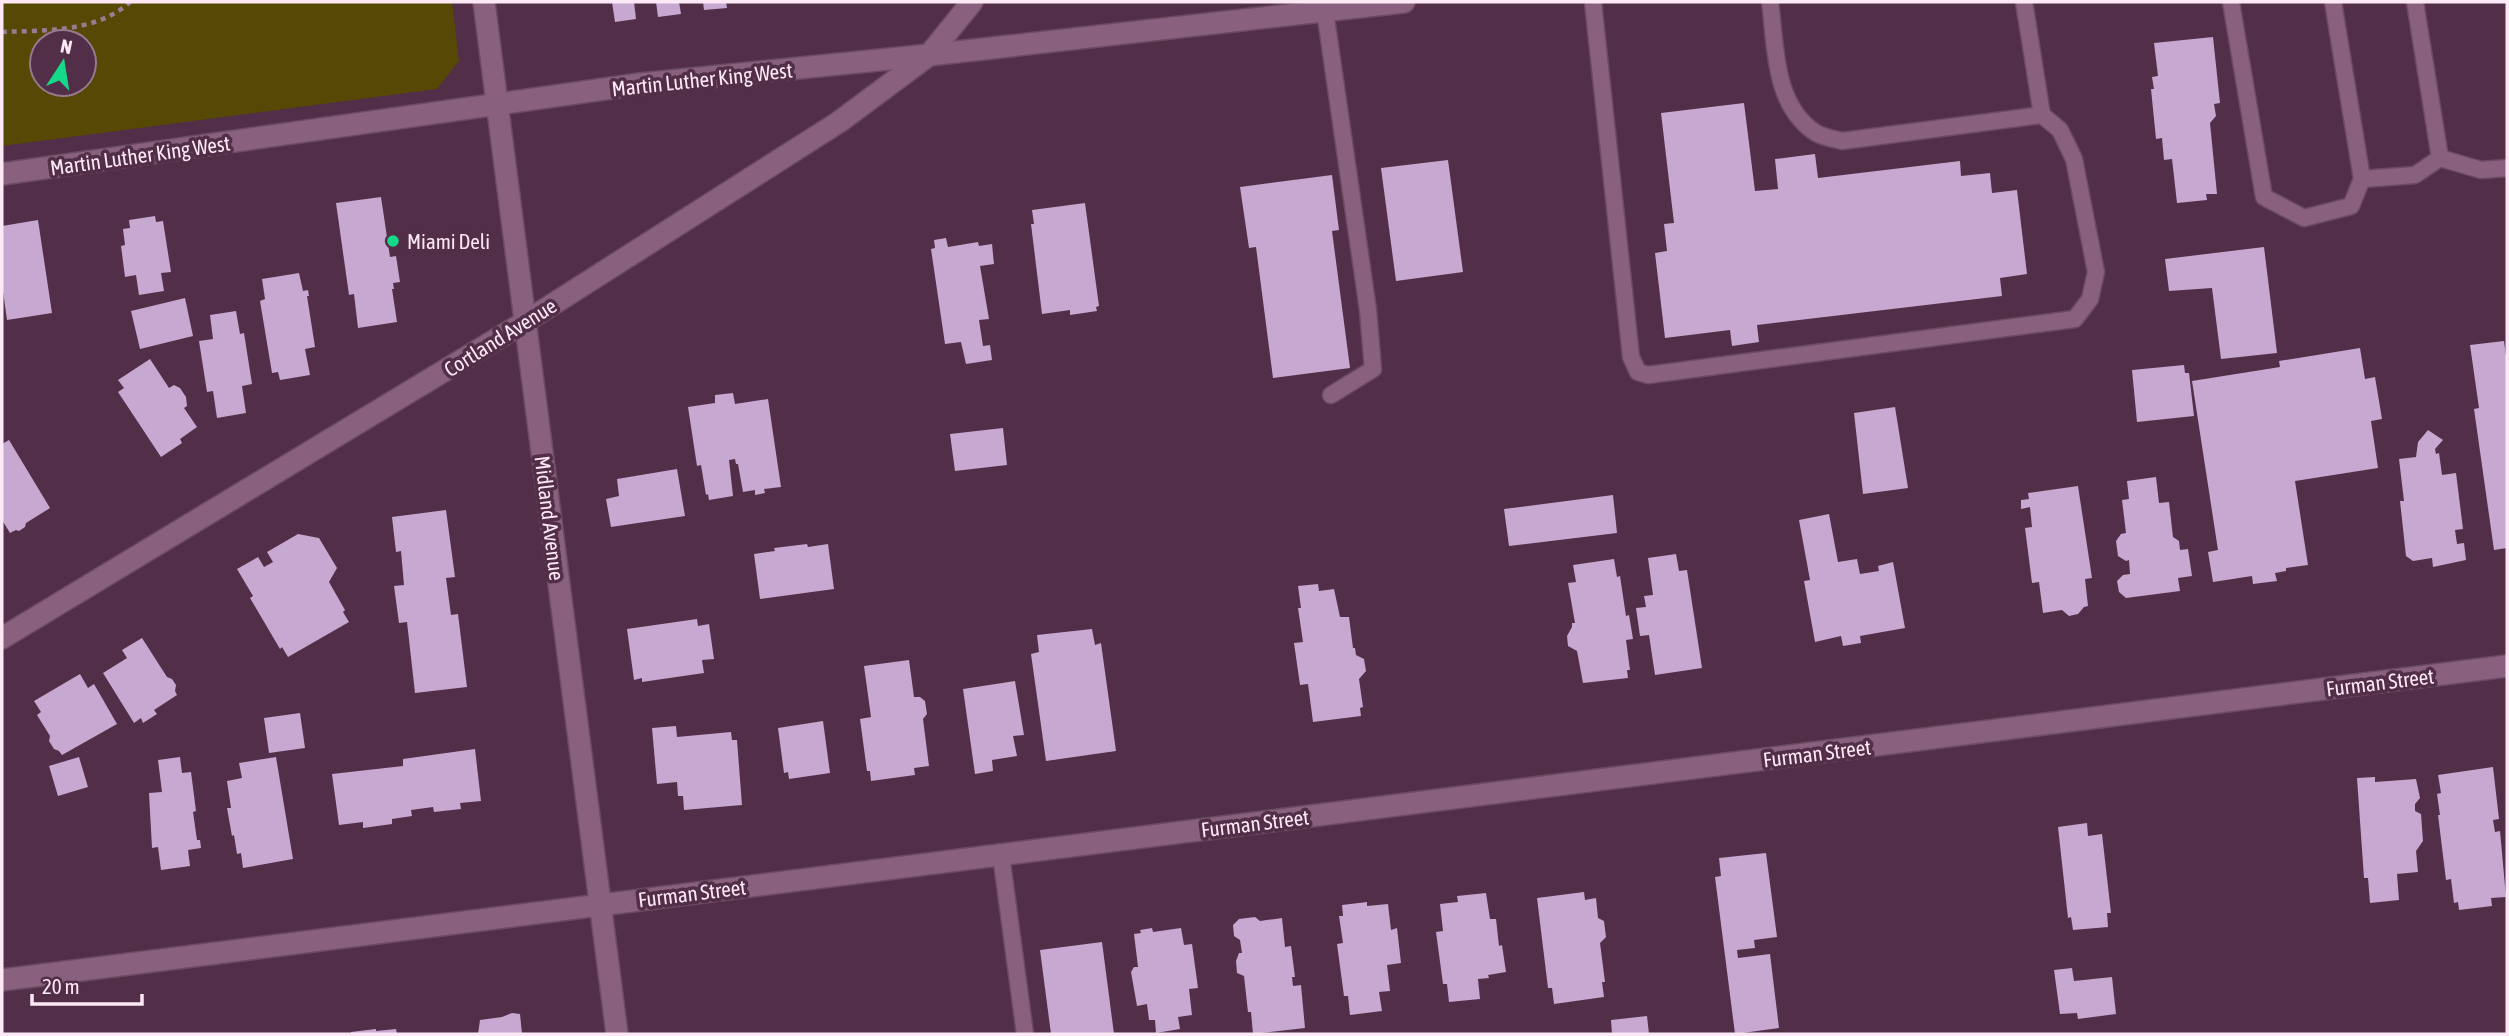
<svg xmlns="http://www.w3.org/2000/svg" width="2509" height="1036" font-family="'Asap Condensed',sans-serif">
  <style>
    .green { fill: #554905; fill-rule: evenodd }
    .building { fill: #c6a8d0 }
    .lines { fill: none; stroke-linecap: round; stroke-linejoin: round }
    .lane-casing { stroke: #6a4b62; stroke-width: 19 }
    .street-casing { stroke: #6a4b62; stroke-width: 24 }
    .secondary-casing { stroke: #6a4b62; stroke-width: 24 }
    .path { stroke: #997c90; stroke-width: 4.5; stroke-dasharray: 5 5; stroke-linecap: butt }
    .lane { stroke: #89607d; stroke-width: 16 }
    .street { stroke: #89607d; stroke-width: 21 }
    .secondary { stroke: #89607d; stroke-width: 21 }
    .poi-dot { fill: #14d989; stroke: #522e48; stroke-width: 2.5 }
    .labels { text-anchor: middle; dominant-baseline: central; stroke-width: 7; stroke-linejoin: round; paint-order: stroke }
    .street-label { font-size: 21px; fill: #fde9f6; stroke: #522e48 }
    .poi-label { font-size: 21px; fill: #fde9f6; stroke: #522e48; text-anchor: start }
  </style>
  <rect width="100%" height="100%" fill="#522e48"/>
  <!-- green -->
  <path class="green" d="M2,2H452L459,61L437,89L2,146ZM42,42H84V84H42Z"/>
  <!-- building -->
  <g class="building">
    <polygon points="612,2 634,2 636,19 615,22"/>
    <polygon points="656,2 679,2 681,14 658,17"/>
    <polygon points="703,2 726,2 727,8 704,10"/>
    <polygon points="2213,37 2220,103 2214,104 2216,116 2210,123 2217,194 2206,194 2207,200 2177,203 2172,159 2164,160 2162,138 2156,139 2151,89 2154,89 2152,77 2158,76 2154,43"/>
    <polygon points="1744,103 1755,191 1778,189 1775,159 1815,154 1818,178 1960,161 1961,176 1990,173 1992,193 2017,190 2027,274 2000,278 2002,296 1757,325 1759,342 1732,346 1730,330 1665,338 1655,253 1667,251 1664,224 1674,223 1661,113"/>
    <polygon points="1448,160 1463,272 1396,281 1381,168"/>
    <polygon points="1332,175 1339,230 1332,231 1350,368 1273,378 1256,247 1249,248 1240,187"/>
    <polygon points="381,197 390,257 396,256 400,282 393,283 394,289 392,289 397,322 358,328 354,294 349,295 336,203"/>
    <polygon points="1085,203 1099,306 1096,307 1097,311 1070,315 1070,310 1042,314 1031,224 1034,224 1032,210"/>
    <polygon points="155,216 156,222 163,221 171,272 161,273 164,291 139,295 136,275 125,277 121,246 125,245 123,229 130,228 129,220"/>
    <polygon points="38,220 52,313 7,320 2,284 2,226"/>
    <polygon points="946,238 948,247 978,242 979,246 992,244 994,264 980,266 989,319 979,320 983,346 990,345 992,360 966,364 961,342 945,344 931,249 935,248 934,240"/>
    <polygon points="2264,247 2277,353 2221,359 2212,288 2169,291 2165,259"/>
    <polygon points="299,273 303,291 308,290 309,296 307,296 315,347 305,349 310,375 280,380 278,372 272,373 260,301 265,299 262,279"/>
    <polygon points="185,298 193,336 140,349 131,311"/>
    <polygon points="236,311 240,334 244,333 252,384 242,386 246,413 217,418 213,391 207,392 199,341 213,339 210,315"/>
    <polygon points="2504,341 2507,364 2507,548 2494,550 2474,409 2479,408 2470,345"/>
    <polygon points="2360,348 2365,379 2375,377 2382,419 2371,421 2378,468 2295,481 2308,565 2286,568 2286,571 2275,573 2277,581 2253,584 2252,576 2213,582 2208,552 2218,550 2192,381 2280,367 2279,361"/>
    <polygon points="150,359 169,388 174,385 180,388 186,397 187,406 184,408 197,427 180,439 182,443 161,457 118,392 124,388 118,380"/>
    <polygon points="2184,365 2185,373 2189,373 2194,416 2137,422 2132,370"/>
    <polygon points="733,393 735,404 768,399 781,487 764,489 765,493 755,495 755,490 743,492 738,464 736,464 735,459 729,460 733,496 709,500 708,494 706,495 701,465 697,466 688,407 715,403 715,395"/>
    <polygon points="1895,407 1908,488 1863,494 1854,413"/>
    <polygon points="1003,428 1007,465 955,471 950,434"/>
    <polygon points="2428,430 2443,440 2435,449 2436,454 2439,453 2442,475 2456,473 2463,529 2455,530 2457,544 2464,543 2466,560 2433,567 2432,558 2413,561 2406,556 2400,501 2404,501 2399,459 2416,457 2418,442"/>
    <polygon points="9,440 50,508 26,523 25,527 19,531 16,530 10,533 2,520 2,444"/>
    <polygon points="677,469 685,516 611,527 606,499 619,496 617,479"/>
    <polygon points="2156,477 2159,503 2169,502 2173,537 2179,541 2180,550 2188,549 2192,576 2178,578 2180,591 2126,598 2119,592 2117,581 2123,575 2130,574 2129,560 2126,561 2118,556 2116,541 2121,534 2126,533 2122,500 2129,499 2127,481"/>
    <polygon points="2078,486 2092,578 2085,579 2088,606 2084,607 2078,614 2069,616 2062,610 2043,613 2039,582 2032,583 2025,528 2032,527 2030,507 2021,509 2021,500 2029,499 2028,493"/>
    <polygon points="1613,495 1617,533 1509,546 1504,509"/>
    <polygon points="446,510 455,577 446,578 451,615 458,614 467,687 415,693 407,622 399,623 394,586 404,585 401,551 396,552 392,517"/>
    <polygon points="1829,514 1838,562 1857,559 1860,574 1879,571 1878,566 1893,562 1905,628 1860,636 1861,643 1843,646 1841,636 1815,642 1804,581 1810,580 1799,520"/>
    <polygon points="298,534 319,538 337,568 329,582 345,610 343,612 349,622 288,657 282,647 280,649 250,598 253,596 237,569 258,557 264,567 273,562 267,552"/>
    <polygon points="807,544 808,547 828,544 834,589 760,599 754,554 775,551 774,548"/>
    <polygon points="1676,554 1679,571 1687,570 1702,668 1655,675 1649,635 1640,636 1636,608 1646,607 1644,596 1653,595 1648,558"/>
    <polygon points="1614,559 1617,577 1620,576 1626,616 1629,615 1633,639 1626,640 1630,670 1627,670 1628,678 1583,683 1577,651 1568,646 1567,636 1572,627 1572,623 1575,623 1568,583 1576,582 1573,565"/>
    <polygon points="1318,584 1319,591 1334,589 1340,617 1349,617 1353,648 1355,648 1356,655 1364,659 1366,671 1359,679 1363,707 1360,708 1361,716 1313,722 1308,684 1300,685 1294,643 1303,642 1298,608 1301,608 1298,586"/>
    <polygon points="697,619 698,626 709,624 714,659 702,660 704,673 642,682 642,678 634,680 627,629"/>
    <polygon points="1092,629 1095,645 1101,643 1116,751 1046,761 1031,654 1039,652 1037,635"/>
    <polygon points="142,638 167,677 172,679 176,685 175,691 177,695 154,710 157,714 143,723 141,718 134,723 103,673 127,658 122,650"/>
    <polygon points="909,660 914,697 920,697 925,701 927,714 923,719 929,766 914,768 915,775 871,781 870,771 867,771 860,719 871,717 864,666"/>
    <polygon points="80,674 88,688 94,684 117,724 62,755 59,751 54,749 49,741 50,736 37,715 41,712 34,701"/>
    <polygon points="1015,681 1024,735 1013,736 1017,756 992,760 993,771 975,774 963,689"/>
    <polygon points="300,713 305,748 269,753 264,718"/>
    <polygon points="823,721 830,773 789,779 788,772 784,773 778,728"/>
    <polygon points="676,726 677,737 731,732 732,740 737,740 742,805 684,810 683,796 678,796 677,782 657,784 652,728"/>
    <polygon points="475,749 481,801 460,803 461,809 434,812 433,807 411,810 412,816 392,819 392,824 363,828 363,822 339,825 332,774 403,766 403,759"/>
    <polygon points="79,757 88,787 58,796 49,766"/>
    <polygon points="180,757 182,773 191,772 196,811 193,812 197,840 200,840 201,848 188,850 190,866 161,870 158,847 152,848 149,793 162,792 158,760"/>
    <polygon points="276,757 293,859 243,868 241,853 237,854 234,835 232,836 227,808 231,808 227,781 242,778 239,763"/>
    <polygon points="2493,767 2499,819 2493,820 2495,832 2500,831 2506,897 2491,898 2492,906 2459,910 2458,902 2454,903 2451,879 2446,880 2438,815 2440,815 2437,794 2441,793 2438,775"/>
    <polygon points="2375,777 2375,782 2416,779 2420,798 2415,804 2415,811 2421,814 2423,841 2416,851 2418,872 2397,874 2399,900 2370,903 2368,878 2364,878 2357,778"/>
    <polygon points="2087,823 2088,836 2102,834 2111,913 2107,913 2108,927 2073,930 2071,917 2068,918 2058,827"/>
    <polygon points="1766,853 1777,937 1754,940 1755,948 1737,950 1738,958 1770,954 1779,1028 1735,1034 1715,877 1721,876 1719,858"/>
    <polygon points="1584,892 1585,900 1596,898 1598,918 1604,921 1606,937 1600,943 1605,982 1602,982 1604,997 1554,1004 1552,988 1548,988 1537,898"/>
    <polygon points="1486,893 1490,919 1496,919 1499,946 1502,945 1506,972 1488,975 1489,978 1478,979 1480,999 1449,1002 1447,984 1443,984 1436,932 1443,931 1440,904 1458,902 1457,896"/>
    <polygon points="1367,902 1367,906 1388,904 1391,930 1397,928 1401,963 1387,965 1390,991 1379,992 1382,1011 1350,1015 1348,996 1344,996 1337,944 1343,943 1339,916 1343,916 1342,905"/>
    <polygon points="1255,917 1260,921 1282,918 1285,947 1291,946 1295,977 1292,977 1293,986 1301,985 1305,1028 1253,1034 1251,1012 1248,1012 1244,976 1237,973 1236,961 1239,953 1242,953 1240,940 1234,936 1233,925 1239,919"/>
    <polygon points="1152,928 1153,932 1181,928 1184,945 1192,944 1198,988 1189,989 1192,1015 1178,1017 1180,1029 1156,1033 1155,1020 1149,1020 1147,1004 1137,1006 1131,972 1134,967 1138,967 1134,934 1141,933 1140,930"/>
    <polygon points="1102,942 1114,1034 1051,1034 1040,950"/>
    <polygon points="2072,968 2074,981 2112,977 2116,1014 2078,1019 2077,1013 2060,1014 2054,970"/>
    <polygon points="512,1013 520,1014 522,1034 478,1034 480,1020 502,1017"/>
    <polygon points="1647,1016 1649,1034 1612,1034 1611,1020"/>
    <polygon points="376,1029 376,1031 396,1029 397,1034 351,1034 351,1032"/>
  </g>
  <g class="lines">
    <defs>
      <g id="lane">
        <path d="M1593,2L1631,357L1638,372L1648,375L2075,319L2090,299L2096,272L2074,159L2060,130L2042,115L1842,141C1834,139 1823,137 1816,133C1773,105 1776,46 1770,2"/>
        <polyline points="2024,2 2042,115"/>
        <polyline points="2231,2 2264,197 2304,218 2351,206 2362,179 2333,2"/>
        <polyline points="1325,11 1368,310 1373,369 1331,395"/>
        <polyline points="2440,158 2481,170 2507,168"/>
        <polyline points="2362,179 2415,175 2440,158 2415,2"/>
        <polyline points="1001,855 1025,1034"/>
      </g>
      <g id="street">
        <polyline points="2,174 640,84 929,55 1404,2"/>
        <polyline points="2,980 2507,666"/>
      </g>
      <g id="secondary">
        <polyline points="484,2 617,1034"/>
        <polyline points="2,638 525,322 839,122 929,55 972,2"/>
      </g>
    </defs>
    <!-- lane casing -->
    <use href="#lane" class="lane-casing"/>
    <!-- street casing -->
    <use href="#street" class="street-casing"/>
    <!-- secondary casing -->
    <use href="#secondary" class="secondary-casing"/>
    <!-- path -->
    <path class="path" d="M2,32C44,30 96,33 130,2"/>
    <!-- lane -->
    <use href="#lane" class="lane"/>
    <!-- street -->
    <use href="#street" class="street"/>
    <!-- secondary -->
    <use href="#secondary" class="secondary"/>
  </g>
  <!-- markers -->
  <circle class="poi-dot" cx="393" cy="241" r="7"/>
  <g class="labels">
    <!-- street labels -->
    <g class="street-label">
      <text transform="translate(702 79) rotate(-6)">Martin Luther King West</text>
      <text transform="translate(140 155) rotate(-8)">Martin Luther King West</text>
      <text transform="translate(500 337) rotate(-32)">Cortland Avenue</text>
      <text transform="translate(550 518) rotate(83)">Midland Avenue</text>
      <text transform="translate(2380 682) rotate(-7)">Furman Street</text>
      <text transform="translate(1817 753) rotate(-7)">Furman Street</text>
      <text transform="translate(1255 823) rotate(-7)">Furman Street</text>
      <text transform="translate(692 893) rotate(-7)">Furman Street</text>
    </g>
    <!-- poi labels -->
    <g class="poi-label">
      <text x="407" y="241">Miami Deli</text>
    </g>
  </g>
  <!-- border -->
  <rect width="2509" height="1036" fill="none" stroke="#fde9f6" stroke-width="7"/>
  <!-- north arrow -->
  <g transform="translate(63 63) rotate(12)"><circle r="33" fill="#522e48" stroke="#96798e" stroke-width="2"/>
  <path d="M0-5L12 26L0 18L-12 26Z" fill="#14d989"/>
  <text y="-10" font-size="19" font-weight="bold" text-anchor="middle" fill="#fde9f6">N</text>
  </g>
  <!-- scale -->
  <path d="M32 994v10h110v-10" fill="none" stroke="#fde9f6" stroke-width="3.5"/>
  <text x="42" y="994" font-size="21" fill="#fde9f6" stroke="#522e48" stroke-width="5" paint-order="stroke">20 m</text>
</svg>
